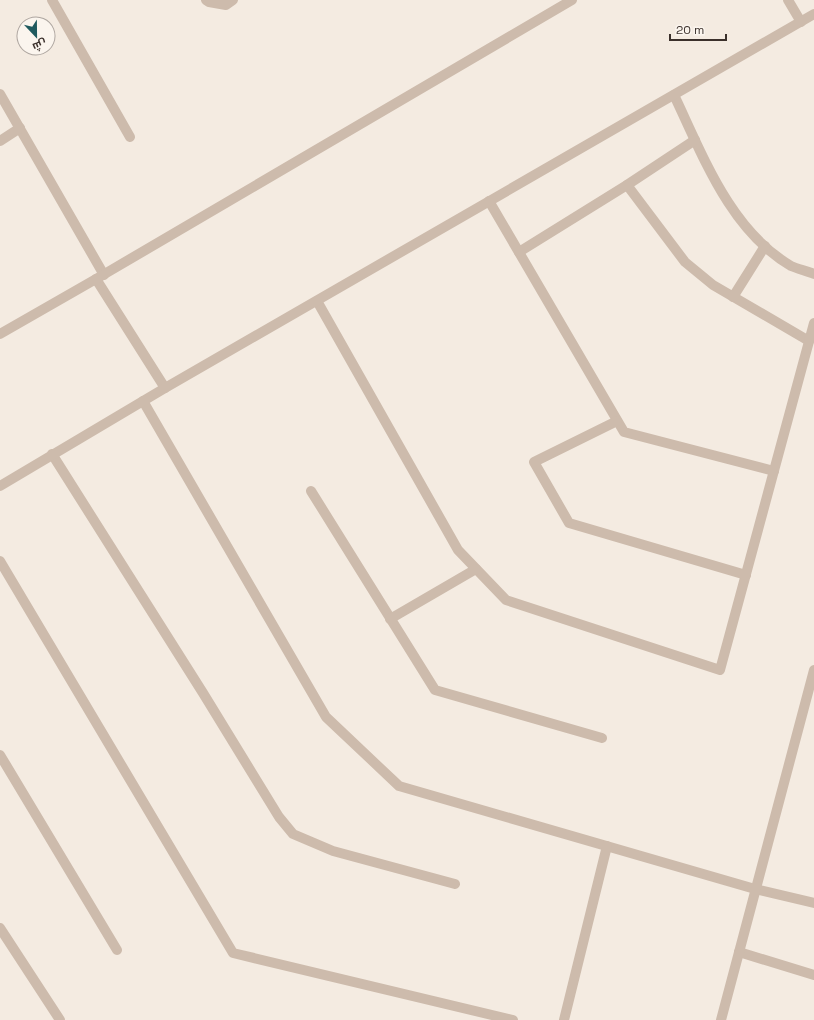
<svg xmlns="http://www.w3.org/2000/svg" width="814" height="1020" font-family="'Space Grotesk',Cairo,sans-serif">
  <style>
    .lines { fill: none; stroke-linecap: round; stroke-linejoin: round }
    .minor { stroke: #cdbbac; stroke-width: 10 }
  </style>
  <rect width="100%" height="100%" fill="#f4ebe1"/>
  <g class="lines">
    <!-- minor -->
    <g class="minor">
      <polyline points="52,0 130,137"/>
      <polyline points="206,0 209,2 226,5 233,0"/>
      <polyline points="788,0 801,22"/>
      <polyline points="0,94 104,275"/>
      <path d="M674,95C703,156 730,230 791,266C798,269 807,271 814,274"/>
      <polyline points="0,141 20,128"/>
      <polyline points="627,185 685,262 713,285 809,341"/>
      <polyline points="489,201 624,432 774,471"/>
      <polyline points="519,252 627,185 695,140"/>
      <polyline points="96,279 165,388"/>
      <polyline points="733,297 765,246"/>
      <polyline points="317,301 458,550 506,600 720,670 814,323"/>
      <polyline points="0,334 96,279 572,0"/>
      <polyline points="143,401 326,717 399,786 755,889 814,903"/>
      <polyline points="617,421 534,462 569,523 746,575"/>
      <polyline points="52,454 203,693 279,817 293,834 333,851 455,884"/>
      <polyline points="0,486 165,388 814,14"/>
      <polyline points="311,491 435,690 602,738"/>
      <polyline points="0,561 233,953 513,1020"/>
      <polyline points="390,619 476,569"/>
      <polyline points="0,755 117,950"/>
      <polyline points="0,928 60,1020"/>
      <polyline points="739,952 814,975"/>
      <polyline points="564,1020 607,846"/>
      <polyline points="721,1020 814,670"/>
    </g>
  </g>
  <!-- north arrow -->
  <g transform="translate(36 36) rotate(158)"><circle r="19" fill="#fbf5ee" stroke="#aea6a0"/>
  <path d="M0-3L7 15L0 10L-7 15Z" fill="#1f5a5e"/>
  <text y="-6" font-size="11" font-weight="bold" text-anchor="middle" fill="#3b302b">ش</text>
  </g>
  <!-- scale -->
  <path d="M670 34v6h56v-6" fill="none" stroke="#3b302b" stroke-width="2"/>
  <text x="676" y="34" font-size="12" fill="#3b302b" stroke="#fbf5ee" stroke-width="3" paint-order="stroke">20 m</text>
</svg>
